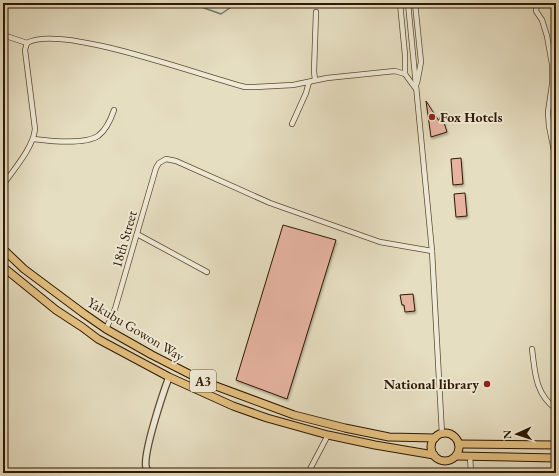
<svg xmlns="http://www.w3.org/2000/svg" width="559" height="476" font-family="'EB Garamond',serif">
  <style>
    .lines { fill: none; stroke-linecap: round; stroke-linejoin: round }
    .stream { stroke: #6f7a70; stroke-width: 1.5 }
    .building { fill: #e6b3a1; stroke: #2f1902; filter: url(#shadow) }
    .minor-casing { stroke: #5d4a32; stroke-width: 6 }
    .tertiary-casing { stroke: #5d4a32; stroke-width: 8 }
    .trunk-casing { stroke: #2f1902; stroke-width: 9 }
    .minor { stroke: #efead7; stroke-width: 4.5 }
    .tertiary { stroke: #efead7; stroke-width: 5.5 }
    .trunk { stroke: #e3bf80; stroke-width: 7 }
    .poi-dot { fill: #8f2418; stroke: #efead7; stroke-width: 1.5 }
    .labels { text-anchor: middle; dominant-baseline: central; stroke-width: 4; stroke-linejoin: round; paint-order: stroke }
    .shield { fill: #efead7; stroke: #695842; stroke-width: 1 }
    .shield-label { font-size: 13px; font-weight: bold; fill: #2f1902 }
    .poi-label { font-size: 14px; font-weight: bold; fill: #2f1902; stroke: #efead7; text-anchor: start }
    .street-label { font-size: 14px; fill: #2f1902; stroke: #efead7 }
  </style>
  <defs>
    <filter id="shadow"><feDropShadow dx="1" dy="2" stdDeviation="1" flood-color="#0004"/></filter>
  </defs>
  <rect width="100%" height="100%" fill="#e6dec1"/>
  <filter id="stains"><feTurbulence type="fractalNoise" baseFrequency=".005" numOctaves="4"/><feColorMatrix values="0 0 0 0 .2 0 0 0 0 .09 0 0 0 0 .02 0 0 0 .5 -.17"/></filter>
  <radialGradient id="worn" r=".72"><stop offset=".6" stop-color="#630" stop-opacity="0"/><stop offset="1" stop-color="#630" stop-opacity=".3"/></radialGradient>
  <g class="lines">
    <!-- stream -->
    <polyline class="stream" points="190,3 221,14 237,3"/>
  </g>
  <!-- building -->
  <g class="building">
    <polygon points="426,101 439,121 441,113 447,132 431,137"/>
    <polygon points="461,158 463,184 453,185 451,159"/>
    <polygon points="465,193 467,216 456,217 454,194"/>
    <polygon points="283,225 336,240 287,399 236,380"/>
    <polygon points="413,294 415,311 405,312 404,305 402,305 400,295"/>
  </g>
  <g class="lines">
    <defs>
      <g id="minor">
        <polyline points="400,3 405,55 405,74"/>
        <polyline points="408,3 432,251 442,434"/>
        <polyline points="415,3 421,62 417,83"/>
        <polyline points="537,3 536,11 542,20 547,36 552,64 552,85 548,112 549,126 556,161"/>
        <polyline points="3,35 27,43"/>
        <polyline points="315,80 314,71 316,12"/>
        <polyline points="292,124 306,93 309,82"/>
        <path d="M33,139C49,141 84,145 98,136C106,130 111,119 114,110"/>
        <path d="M3,185C14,169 33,148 35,129L25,50L27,43C60,23 204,77 245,87H255L293,85L327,78L395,71L405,74L416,89"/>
        <polyline points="137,234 207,272"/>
        <polyline points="106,329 115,309 156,168 159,163 166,159 176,161 270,203 380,242 432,251"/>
        <path d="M532,349C535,372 535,394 556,409"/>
        <polyline points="470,456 471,473"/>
        <polyline points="308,473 328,435"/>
      </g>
      <path id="tertiary" d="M149,473C148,471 147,469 146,467C143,453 163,393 169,377"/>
      <g id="trunk">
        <polyline points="3,249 24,269 83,313 106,329 152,355 205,382 294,415 345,428 389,437 435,438"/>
        <polyline points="3,267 56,310 82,327 98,339 169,377 233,406 267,418 328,435 375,445 434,455"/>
        <circle cx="445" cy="447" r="14"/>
        <polyline points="459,444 556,445"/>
        <polyline points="456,456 556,458"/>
      </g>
    </defs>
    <!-- minor casing -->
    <use href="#minor" class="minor-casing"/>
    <!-- tertiary casing -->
    <use href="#tertiary" class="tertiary-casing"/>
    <!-- trunk casing -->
    <use href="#trunk" class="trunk-casing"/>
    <!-- minor -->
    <use href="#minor" class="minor"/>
    <!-- tertiary -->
    <use href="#tertiary" class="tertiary"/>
    <!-- trunk -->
    <use href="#trunk" class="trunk"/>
  </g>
  <!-- markers -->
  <g class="poi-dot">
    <circle cx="432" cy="117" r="4"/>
    <circle cx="487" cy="384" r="4"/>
  </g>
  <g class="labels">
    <!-- shield labels -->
    <rect class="shield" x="190" y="370" width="26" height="22" rx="3"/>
    <g class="shield-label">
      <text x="203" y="381">A3</text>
    </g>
    <!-- poi labels -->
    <g class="poi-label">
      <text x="440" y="117">Fox Hotels</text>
      <text x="479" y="384" text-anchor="end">National library</text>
    </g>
    <!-- street labels -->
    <g class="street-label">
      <text transform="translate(124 239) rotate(-74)">18th Street</text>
      <text transform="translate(136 329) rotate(31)">Yakubu Gowon Way</text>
    </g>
  </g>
  <!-- margin -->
  <rect width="559" height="476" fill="none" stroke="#e6dec1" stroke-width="16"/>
  <rect x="4" y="4" width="551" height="468" fill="none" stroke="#2f1902" stroke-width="2"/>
  <rect x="8" y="8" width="543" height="460" fill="none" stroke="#2f1902"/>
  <!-- north arrow -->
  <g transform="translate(517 434) rotate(267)" stroke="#efead7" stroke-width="3" paint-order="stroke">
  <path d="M0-3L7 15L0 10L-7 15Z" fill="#2f1902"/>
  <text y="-6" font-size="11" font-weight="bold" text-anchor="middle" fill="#2f1902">N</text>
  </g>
  <rect width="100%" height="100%" filter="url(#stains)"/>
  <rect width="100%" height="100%" fill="url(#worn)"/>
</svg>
